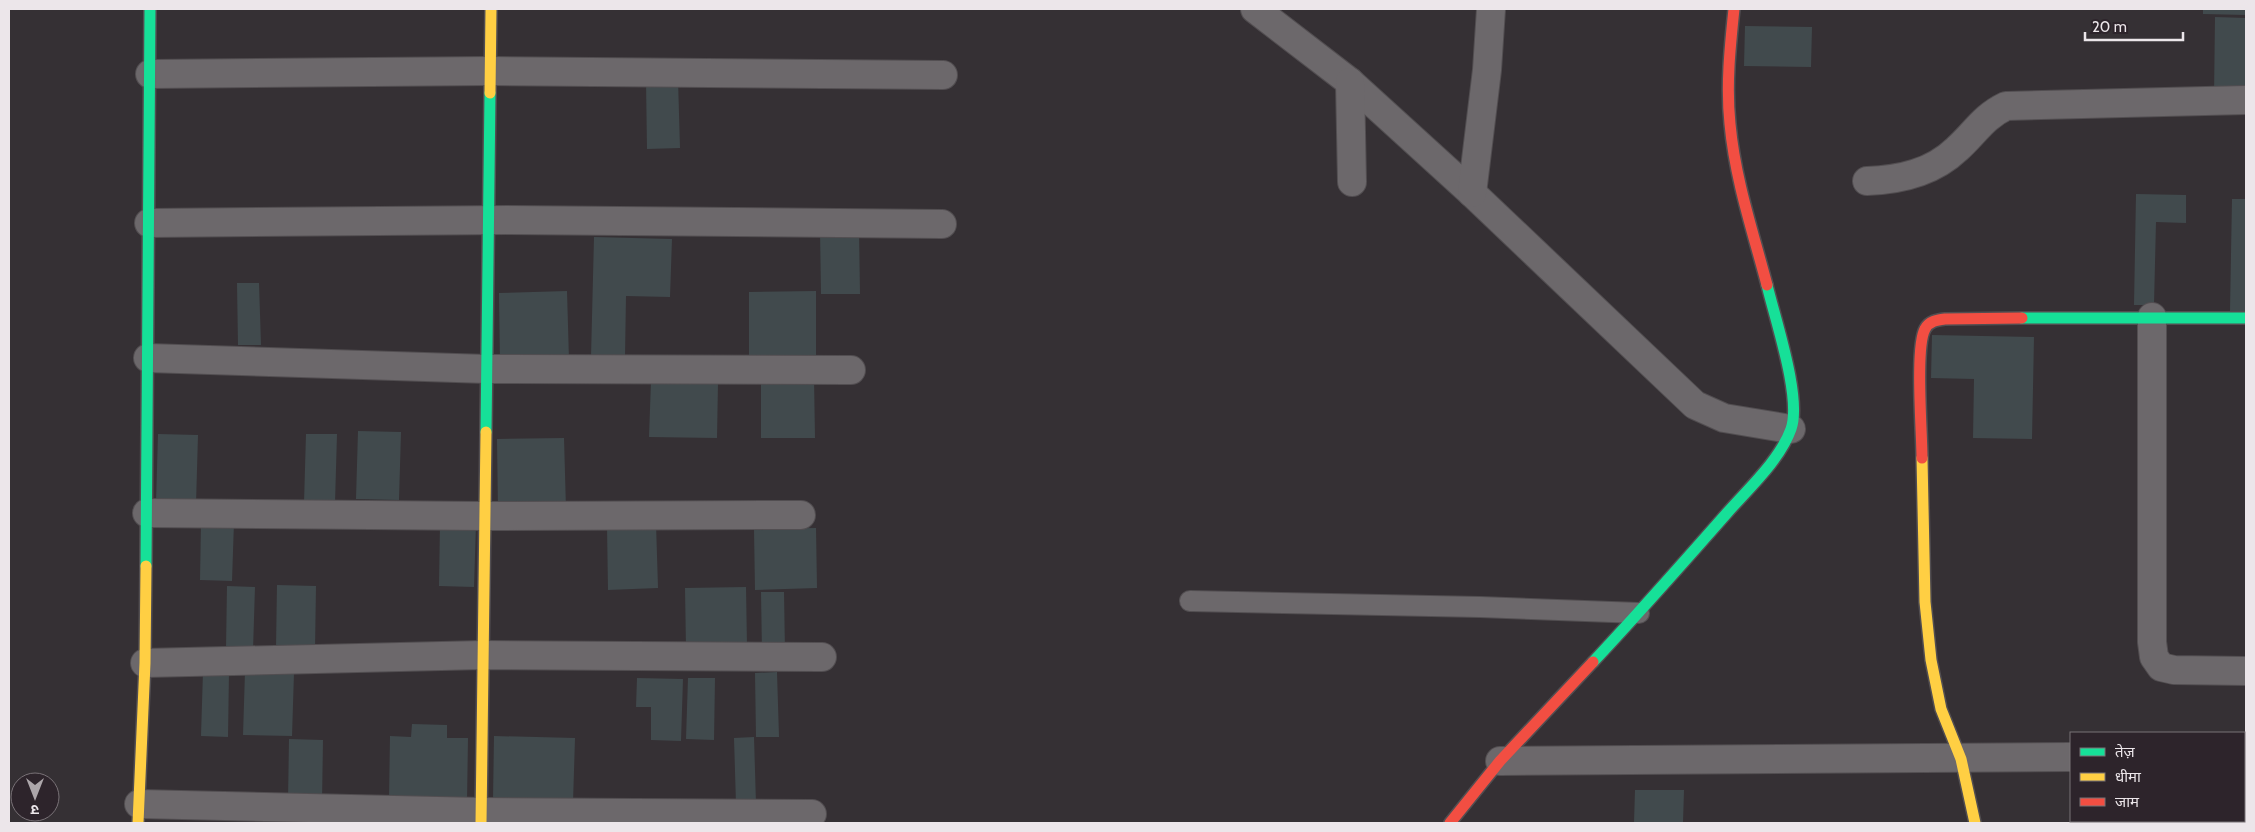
<svg xmlns="http://www.w3.org/2000/svg" width="2255" height="832" font-family="Cabin,'Noto Sans Devanagari',sans-serif">
  <style>
    .building { fill: #414a4d }
    .lines { fill: none; stroke-linecap: round; stroke-linejoin: round }
    .lane-casing { stroke: #524e51; stroke-width: 22 }
    .street-casing { stroke: #524e51; stroke-width: 30 }
    .fast-casing { stroke: #524e51; stroke-width: 14 }
    .slow-casing { stroke: #524e51; stroke-width: 14 }
    .jam-casing { stroke: #524e51; stroke-width: 14 }
    .lane { stroke: #6c686b; stroke-width: 20 }
    .street { stroke: #6c686b; stroke-width: 28 }
    .fast { stroke: #16e098; stroke-width: 11 }
    .slow { stroke: #ffcf43; stroke-width: 11 }
    .jam { stroke: #f24e42; stroke-width: 11 }
  </style>
  <rect width="100%" height="100%" fill="#353034"/>
  <!-- building -->
  <g class="building">
    <polygon points="2203,9 2246,9 2246,15 2203,14"/>
    <polygon points="2215,17 2246,18 2246,98 2214,97"/>
    <polygon points="1745,26 1812,27 1811,67 1744,66"/>
    <polygon points="678,79 680,148 647,149 646,80"/>
    <polygon points="2136,194 2186,195 2186,223 2156,222 2154,305 2134,305"/>
    <polygon points="2232,199 2246,199 2246,311 2230,311"/>
    <polygon points="859,229 860,294 821,294 820,230"/>
    <polygon points="594,237 672,239 670,297 626,296 625,357 591,357"/>
    <polygon points="237,283 259,283 261,345 238,345"/>
    <polygon points="567,291 569,360 500,362 499,293"/>
    <polygon points="816,291 816,356 749,356 749,292"/>
    <polygon points="1932,335 2034,337 2032,439 1973,438 1974,379 1931,378"/>
    <polygon points="761,378 814,378 815,438 761,438"/>
    <polygon points="651,381 718,382 717,438 649,437"/>
    <polygon points="358,431 401,432 399,500 356,499"/>
    <polygon points="158,434 198,435 196,504 156,503"/>
    <polygon points="306,434 337,434 335,503 304,503"/>
    <polygon points="564,438 566,509 498,511 497,439"/>
    <polygon points="201,522 234,522 232,581 200,580"/>
    <polygon points="440,524 476,524 474,587 439,586"/>
    <polygon points="656,524 658,588 608,590 607,525"/>
    <polygon points="816,528 817,588 755,590 754,529"/>
    <polygon points="277,585 316,586 315,649 276,648"/>
    <polygon points="227,586 255,587 253,650 226,649"/>
    <polygon points="746,587 747,647 686,648 685,588"/>
    <polygon points="761,592 784,592 785,653 762,653"/>
    <polygon points="203,671 229,671 228,737 201,736"/>
    <polygon points="245,672 294,673 292,736 243,735"/>
    <polygon points="777,672 779,737 756,737 755,673"/>
    <polygon points="637,678 683,679 681,741 651,740 651,707 636,707"/>
    <polygon points="688,678 715,678 714,740 686,739"/>
    <polygon points="412,724 447,725 447,738 468,738 467,803 389,801 390,736 411,737"/>
    <polygon points="494,736 575,738 573,803 493,800"/>
    <polygon points="754,737 756,804 736,804 734,738"/>
    <polygon points="289,739 323,740 322,802 288,802"/>
    <polygon points="1635,790 1684,790 1683,823 1634,823"/>
  </g>
  <g class="lines">
    <defs>
      <polyline id="lane" points="1190,601 1480,607 1639,613"/>
      <g id="street">
        <polyline points="1255,9 1350,82 1472,193 1695,405 1724,418 1791,429"/>
        <polyline points="150,74 490,71 943,75"/>
        <polyline points="1350,82 1352,182"/>
        <path d="M1867,181C1900,180 1932,173 1957,149C1975,133 1983,117 2006,106L2246,100"/>
        <polyline points="1472,193 1487,70 1491,9"/>
        <polyline points="149,223 506,220 942,224"/>
        <polyline points="2152,317 2152,642 2154,657 2161,667 2174,670 2246,671"/>
        <polyline points="148,358 487,369 851,370"/>
        <polyline points="147,513 485,516 801,515"/>
        <polyline points="145,663 483,655 822,657"/>
        <polyline points="2244,755 2246,755"/>
        <polyline points="1500,761 2071,757"/>
        <polyline points="139,804 481,812 812,814"/>
      </g>
      <g id="fast">
        <polyline points="2022,318 2246,318"/>
        <polyline points="486,432 490,93"/>
        <polyline points="146,566 150,9"/>
        <path d="M1593,662C1638,614 1683,563 1727,513C1748,489 1780,460 1791,429C1802,398 1775,319 1767,285"/>
      </g>
      <g id="slow">
        <polyline points="490,93 491,9"/>
        <polyline points="1922,458 1925,602 1931,660 1941,709 1961,759 1975,823"/>
        <polyline points="138,823 145,663 146,566"/>
        <polyline points="481,823 486,432"/>
      </g>
      <g id="jam">
        <path d="M1734,9C1730,47 1726,86 1730,124C1735,179 1753,232 1767,285"/>
        <path d="M1922,458C1922,433 1915,347 1925,329C1929,321 1937,320 1945,319L2022,318"/>
        <polyline points="1450,823 1500,761 1593,662"/>
      </g>
    </defs>
    <!-- lane casing -->
    <use href="#lane" class="lane-casing"/>
    <!-- street casing -->
    <use href="#street" class="street-casing"/>
    <!-- fast casing -->
    <use href="#fast" class="fast-casing"/>
    <!-- slow casing -->
    <use href="#slow" class="slow-casing"/>
    <!-- jam casing -->
    <use href="#jam" class="jam-casing"/>
    <!-- lane -->
    <use href="#lane" class="lane"/>
    <!-- street -->
    <use href="#street" class="street"/>
    <!-- fast -->
    <use href="#fast" class="fast"/>
    <!-- slow -->
    <use href="#slow" class="slow"/>
    <!-- jam -->
    <use href="#jam" class="jam"/>
  </g>
  <!-- border -->
  <rect width="2255" height="832" fill="none" stroke="#ece6ea" stroke-width="20"/>
  <!-- legend -->
  <rect x="2070" y="732" width="175" height="90" fill="#2d242b" stroke="#797277"/>
  <rect x="2080" y="748" width="25" height="8" fill="#16e098" stroke="#797277"/>
  <text x="2115" y="757" font-size="15" fill="#ece6ea">तेज़</text>
  <rect x="2080" y="773" width="25" height="8" fill="#ffcf43" stroke="#797277"/>
  <text x="2115" y="782" font-size="15" fill="#ece6ea">धीमा</text>
  <rect x="2080" y="798" width="25" height="8" fill="#f24e42" stroke="#797277"/>
  <text x="2115" y="807" font-size="15" fill="#ece6ea">जाम</text>
  <!-- north arrow -->
  <g transform="translate(35 797) rotate(180)"><circle r="24" fill="#2d242b" stroke="#797277"/>
  <path d="M0-4L9 19L0 12L-9 19Z" fill="#aca6aa"/>
  <text y="-8" font-size="14" font-weight="bold" text-anchor="middle" fill="#ece6ea">उ</text>
  </g>
  <!-- scale -->
  <path d="M2085 32v8h98v-8" fill="none" stroke="#ece6ea" stroke-width="2.5"/>
  <text x="2092" y="32" font-size="15" fill="#ece6ea" stroke="#2d242b" stroke-width="4" paint-order="stroke">20 m</text>
</svg>
